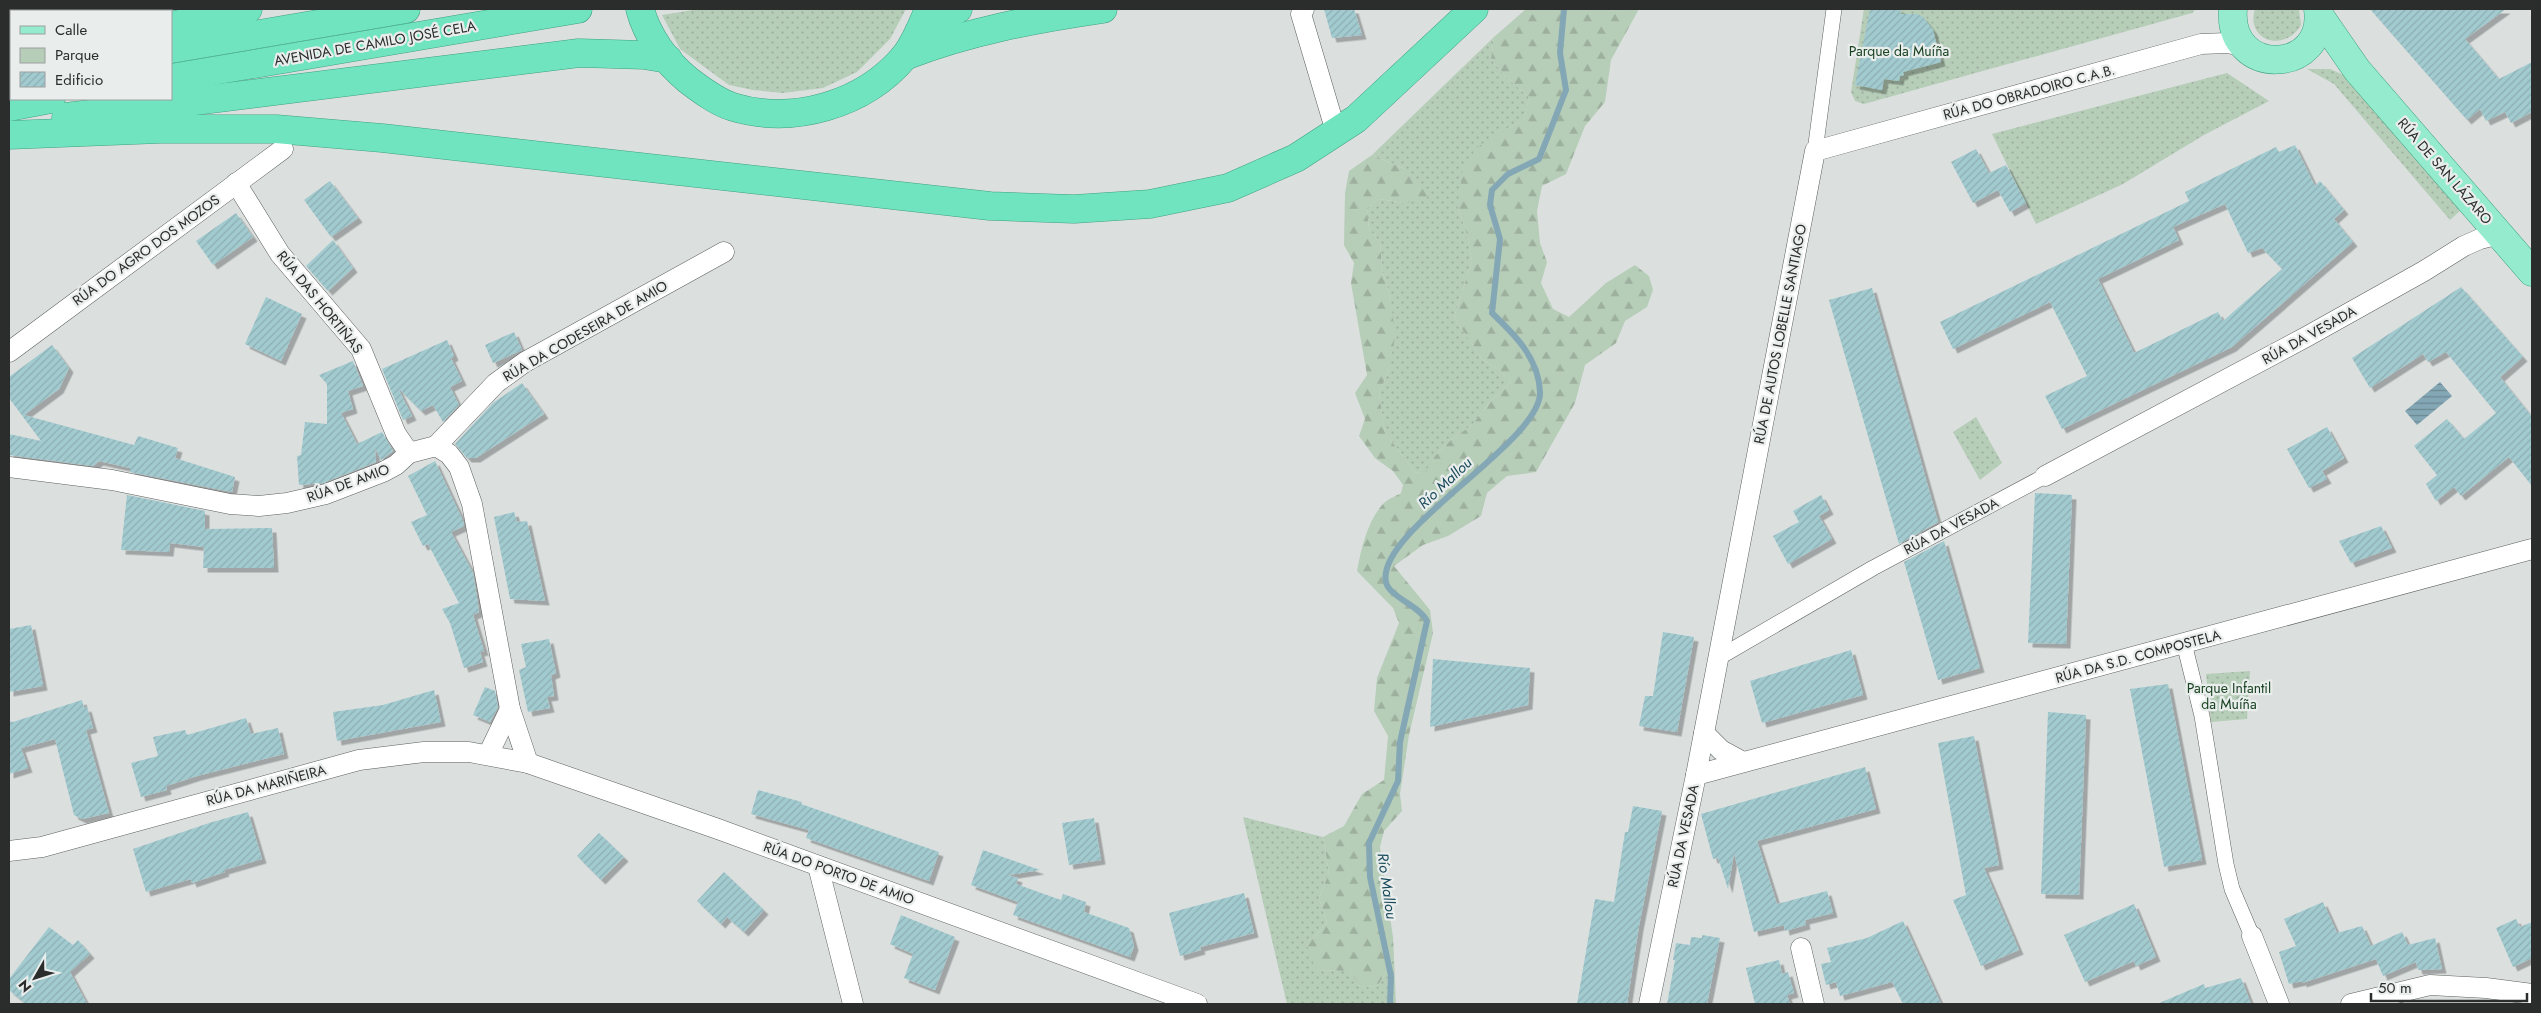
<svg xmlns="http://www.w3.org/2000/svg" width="2541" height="1013" font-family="Jost,sans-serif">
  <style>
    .green { fill: url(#green-dots) }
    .forest { fill: url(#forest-firs) }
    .water { fill: url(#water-rules) }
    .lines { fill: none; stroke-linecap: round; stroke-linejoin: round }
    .stream { stroke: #84a7b5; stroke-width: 6 }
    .building { fill: url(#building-hatch); fill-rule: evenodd; filter: url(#shadow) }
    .pedestrian-casing { stroke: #5c605f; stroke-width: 16 }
    .minor-casing { stroke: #5c605f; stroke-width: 21 }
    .primary-casing { stroke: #41a080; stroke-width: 29 }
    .trunk-casing { stroke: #41a080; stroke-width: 29 }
    .pedestrian { stroke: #fff; stroke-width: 15 }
    .minor { stroke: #fff; stroke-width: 20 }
    .primary { stroke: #94ebce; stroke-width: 28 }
    .trunk { stroke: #70e4be; stroke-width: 28 }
    .labels { text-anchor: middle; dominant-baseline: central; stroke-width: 4.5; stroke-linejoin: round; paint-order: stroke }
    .street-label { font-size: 14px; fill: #2b2c2c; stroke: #e9edec }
    .park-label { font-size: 14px; fill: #184221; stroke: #e9edec }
    .water-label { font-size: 15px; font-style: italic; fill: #17495a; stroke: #e9edec }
  </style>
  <defs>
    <pattern id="green-dots" width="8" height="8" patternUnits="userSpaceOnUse" patternTransform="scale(1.25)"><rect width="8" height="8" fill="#b6cdb8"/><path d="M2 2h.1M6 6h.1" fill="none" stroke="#9db09e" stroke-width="1.8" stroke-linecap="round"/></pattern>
    <pattern id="forest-firs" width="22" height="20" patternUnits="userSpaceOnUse" patternTransform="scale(1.25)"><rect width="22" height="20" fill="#b6cdb8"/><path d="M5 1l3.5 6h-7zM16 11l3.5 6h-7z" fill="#9db09e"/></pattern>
    <pattern id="water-rules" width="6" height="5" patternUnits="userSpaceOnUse" patternTransform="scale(1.25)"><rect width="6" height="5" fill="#84a7b5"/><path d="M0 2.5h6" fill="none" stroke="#6c8893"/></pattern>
    <pattern id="building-hatch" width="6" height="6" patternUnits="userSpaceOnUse" patternTransform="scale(1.25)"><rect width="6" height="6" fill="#a2cbd0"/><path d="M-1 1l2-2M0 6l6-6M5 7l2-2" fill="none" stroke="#8caeb3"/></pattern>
    <filter id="shadow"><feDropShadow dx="4.5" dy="4.5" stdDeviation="0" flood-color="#0004"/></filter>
  </defs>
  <rect width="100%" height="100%" fill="#dbe0df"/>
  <!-- green -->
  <g class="green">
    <polygon points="699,9 906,9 890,39 857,72 823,88 783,93 753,90 729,85 680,49 662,15"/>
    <polygon points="1864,9 2196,9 2192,13 1864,104 1855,101 1851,92"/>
    <path d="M2255,9H2299L2301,25C2284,54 2245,40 2255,9Z"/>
    <polygon points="1494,37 1491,59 1505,76 1529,97 1524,121 1506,129 1458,206 1467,235 1472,261 1454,317 1482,359 1498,369 1511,382 1490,402 1472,425 1451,440 1435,456 1427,471 1416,473 1385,433 1379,393 1389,369 1391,300 1382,269 1380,242 1369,230 1367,208 1379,199 1405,203 1405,169 1372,155"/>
    <polygon points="2307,69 2330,69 2348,77 2462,209 2450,220 2334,84"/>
    <polygon points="2227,73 2269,101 2204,135 2123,184 2036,224 1992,134"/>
    <polygon points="1976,417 2002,463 1980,480 1953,432"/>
    <polygon points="2250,671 2247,719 2211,722 2206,674"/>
    <polygon points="1243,817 1323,837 1329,873 1319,898 1327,923 1307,945 1318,970 1349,971 1360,986 1377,987 1394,958 1396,1004 1287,1004"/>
  </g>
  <!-- forest -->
  <path class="forest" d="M1526,9H1639L1611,60L1605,102L1585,126L1566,174L1542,186L1537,211L1540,243L1547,262L1541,283L1553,309L1569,317L1606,283L1635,265L1649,276L1653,290L1647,307L1625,321L1616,343L1585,365L1575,403L1536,472L1507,476L1487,493L1481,516L1448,536L1423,545L1394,566L1430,610L1433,633L1409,735L1400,794L1402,811L1384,831L1380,847L1393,937L1394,958L1377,987L1360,986L1349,971L1318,970L1311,959L1307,945L1327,923L1319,898L1329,873L1323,837L1344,826L1362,794L1384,780L1388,736L1374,711L1377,678L1399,623L1393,608L1357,571C1361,549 1368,519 1384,503C1388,499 1396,496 1401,493L1403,485L1393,471L1375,458L1359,436L1365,419L1355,393L1367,375L1351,283L1354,263L1344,245L1345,193L1349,171L1372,155L1405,169L1427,189V199L1405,203L1379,199L1367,208L1369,230L1380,242L1382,269L1391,300L1395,338L1389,369L1379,393L1385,433L1416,473L1426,471L1435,456L1451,440L1472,425L1490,402L1511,382L1498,369L1482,359L1454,317L1472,261L1467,235L1458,206L1462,173L1476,148L1506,129L1524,121L1529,97L1505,76L1491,59L1494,37Z"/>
  <!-- water -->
  <polygon class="water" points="2440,382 2452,396 2417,425 2405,411"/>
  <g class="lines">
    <!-- stream -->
    <path class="stream" d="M1390,1004L1391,976L1370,877L1369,843L1398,781L1400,742L1427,621C1419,605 1389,597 1386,582C1375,531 1542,442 1540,392C1539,358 1514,334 1492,313L1500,239L1490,205L1492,190L1508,174L1539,159L1566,90L1560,53L1564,9"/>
  </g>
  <!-- building -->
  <g class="building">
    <polygon points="1324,9 1354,9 1362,35 1332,38"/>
    <polygon points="1870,9 1901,9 1900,14 1917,14 1923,17 1933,30 1941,62 1903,72 1904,75 1900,76 1899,81 1884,79 1882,90 1855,85"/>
    <polygon points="2370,9 2506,9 2465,39 2499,79 2532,62 2532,112 2511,123 2505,112 2486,121 2480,109 2467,120"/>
    <path d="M2295,145L2315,186L2320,181L2344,210L2334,219L2353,242L2232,347L2062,429L2045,396L2087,376L2050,302L1953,349L1940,322L2189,201L2185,192L2276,147L2279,152ZM2225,204L2248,253L2262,248L2282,269L2223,321L2218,312L2134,353L2098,279L2179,240L2173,227Z"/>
    <polygon points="1976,149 1989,173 2006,165 2026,203 2010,212 1998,190 1973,203 1951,162"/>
    <polygon points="330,181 358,218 331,237 304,200"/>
    <polygon points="236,213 253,237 213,265 196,241"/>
    <polygon points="333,240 353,268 328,291 306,266"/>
    <polygon points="2461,287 2523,357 2500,377 2532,417 2532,486 2509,457 2461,496 2454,487 2436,501 2426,484 2437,475 2414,446 2447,419 2464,439 2496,413 2446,352 2428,362 2423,354 2370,388 2352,358"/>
    <polygon points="1872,288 1938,522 1899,544 1829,300"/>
    <polygon points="266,297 302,314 281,361 245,344"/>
    <polygon points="514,332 522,350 493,363 485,345"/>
    <polygon points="447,340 454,356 451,358 462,381 450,387 459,405 443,422 433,405 421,411 398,388 412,416 403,420 382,369"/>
    <polygon points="52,345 69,368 59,389 24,415 134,445 138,436 178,448 175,458 235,477 232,492 130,472 130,468 99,461 93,466 9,455 9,434 41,441 9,398 9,377"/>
    <polygon points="353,361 363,386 348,391 353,409 341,413 357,444 382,432 393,451 381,460 375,448 376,462 323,483 299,485 297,456 301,455 305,422 327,424 327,384 319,375"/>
    <polygon points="522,383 544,414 476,458 467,458 455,444 493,403"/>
    <polygon points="2327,427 2344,458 2322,471 2327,479 2309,488 2287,449"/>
    <polygon points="435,461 463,521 464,526 451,532 473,573 477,598 479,612 473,615 484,651 480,652 483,662 464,668 450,623 442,609 459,603 428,544 423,546 411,522 427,515 408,476"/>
    <polygon points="2035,493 2072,495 2066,644 2028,643"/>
    <polygon points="127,495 205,511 205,529 272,528 274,568 203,568 204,547 170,543 169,552 121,550"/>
    <polygon points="1821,495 1829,510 1819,516 1832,539 1788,564 1773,536 1799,522 1793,511"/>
    <polygon points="514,512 517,522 527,521 545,601 510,599 494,517"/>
    <polygon points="2381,526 2392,548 2351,563 2339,541"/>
    <polygon points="1944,541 1980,668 1938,680 1904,562"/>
    <polygon points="31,625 43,686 9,692 9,629"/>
    <polygon points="1663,632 1694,637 1677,732 1639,726 1645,696 1653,696"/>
    <polygon points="549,639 556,673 551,675 554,696 547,697 550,708 528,712 519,670 526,667 521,644"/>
    <polygon points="1851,650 1863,695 1762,723 1750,681"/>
    <polygon points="1433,659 1530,668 1528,705 1430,727"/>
    <polygon points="2168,684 2202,860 2164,867 2130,689"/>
    <polygon points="485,687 495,691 498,707 490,722 473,715"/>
    <polygon points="434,690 441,722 337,741 333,712 383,705"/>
    <polygon points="82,700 84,708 87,707 93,728 86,730 109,813 82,819 74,815 55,739 21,748 28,768 9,774 9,721 13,722"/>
    <polygon points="2048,712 2086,715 2079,895 2041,894"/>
    <polygon points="246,718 251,734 278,728 284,754 197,776 166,786 167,790 141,797 131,763 158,756 153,737 185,730 187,735"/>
    <polygon points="1974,736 1999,865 1984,868 2019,950 1981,966 1953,900 1966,895 1938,743"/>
    <polygon points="1865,767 1876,809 1757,841 1777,904 1827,891 1833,913 1805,920 1806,925 1785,931 1784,925 1754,932 1734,853 1728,889 1718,858 1713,859 1701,814"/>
    <polygon points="758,790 802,802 801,804 939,852 929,881 806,838 809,830 751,814"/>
    <polygon points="1633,806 1662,811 1639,926 1627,1004 1577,1004 1595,899 1614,902 1625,832 1628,832"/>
    <polygon points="248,812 262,859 224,870 225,872 192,883 191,879 146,892 133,849 209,823"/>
    <polygon points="1094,818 1101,860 1069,865 1062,823"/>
    <polygon points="599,833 624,857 601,880 577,856"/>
    <polygon points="983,850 1040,870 1008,875 1018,878 1016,884 1061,900 1063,894 1086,902 1084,912 1129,928 1134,946 1130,957 1013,915 1018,902 971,885"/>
    <polygon points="724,872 764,910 744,932 727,917 721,924 697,901"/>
    <polygon points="1244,893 1254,933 1200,947 1201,950 1180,956 1169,913"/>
    <polygon points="2323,902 2337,933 2362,926 2375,955 2371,946 2402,932 2408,945 2435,938 2442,969 2418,970 2416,962 2383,976 2376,959 2302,983 2302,981 2289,984 2279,952 2296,946 2284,919"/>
    <polygon points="2134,904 2156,957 2136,966 2134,961 2085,982 2064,935"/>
    <polygon points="901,915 955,937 935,990 904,978 913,954 890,944"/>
    <polygon points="2516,919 2520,927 2532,922 2532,958 2513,967 2496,928"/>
    <polygon points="1903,921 1941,1004 1903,1004 1892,982 1840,996 1836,982 1826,985 1821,964 1831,962 1827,948 1867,938"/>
    <polygon points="49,927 73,945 78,940 90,954 70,972 87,1004 26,1004 9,990 9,979"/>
    <polygon points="1702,935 1720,938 1707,1004 1667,1004 1675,960 1673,960 1676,943 1690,945 1691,937 1702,938"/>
    <polygon points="1779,960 1782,974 1788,972 1794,993 1787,995 1790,1004 1755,1004 1746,968"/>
    <polygon points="2241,978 2251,1004 2157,1004 2204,984 2205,988"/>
  </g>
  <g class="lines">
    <defs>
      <g id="pedestrian">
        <polyline points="1815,151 1834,9"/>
        <polyline points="2184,643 2202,716 2226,864 2232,889 2252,936"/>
        <polyline points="1718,658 1873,568 2045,476"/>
      </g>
      <g id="minor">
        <polyline points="1304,9 1301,14 1336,132"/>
        <polyline points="41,11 58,9"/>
        <polyline points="9,16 11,16"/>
        <polyline points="236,183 280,254 361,349 396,434 409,453"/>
        <polyline points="9,352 283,149"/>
        <polyline points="436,446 496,383 525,362 724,252"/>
        <polyline points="9,467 112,480 230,504 259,506 287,503 326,494 383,472 396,465 409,453 436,446 449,454 459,467 472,504 510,709 528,763"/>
        <polyline points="2045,476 2306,337 2424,271 2464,246 2480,239 2499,234"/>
        <polyline points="1704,733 1721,750 1743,762"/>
        <polyline points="488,755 510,709"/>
        <polyline points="1696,775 2532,549"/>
        <polyline points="9,851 42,847 359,760 424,752 469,752 528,763 718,829 1197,1004"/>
        <polyline points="818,866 853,1004"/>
        <polyline points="2252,936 2279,1004"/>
        <polyline points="1801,948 1814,1004"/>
        <polyline points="1649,1004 1696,775 1815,151 2201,44 2227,43 2243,46"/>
        <polyline points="2351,1004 2430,985 2486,988 2532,994"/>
      </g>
      <g id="primary">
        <path d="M2233,9C2227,78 2327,75 2318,9"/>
        <polyline points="2319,15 2357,70 2532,272"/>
      </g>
      <g id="trunk">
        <path d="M640,9C647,36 666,62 688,80C701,90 717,102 733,107C793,125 864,105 905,56C916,42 922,25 929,9"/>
        <polyline points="171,26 248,9"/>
        <polyline points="919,32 958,9"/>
        <polyline points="171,49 406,9"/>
        <path d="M905,56C969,31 1035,19 1103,9"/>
        <polyline points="9,77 11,76"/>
        <polyline points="171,78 578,9"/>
        <polyline points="9,107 51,99"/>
        <polyline points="66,117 579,53 644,55 668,59"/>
        <polyline points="9,135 160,129 276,129 382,138 990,206 1074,209 1150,204 1228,188 1296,158 1356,119 1474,9"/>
      </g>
    </defs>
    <!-- pedestrian casing -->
    <use href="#pedestrian" class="pedestrian-casing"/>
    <!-- minor casing -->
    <use href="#minor" class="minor-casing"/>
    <!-- primary casing -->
    <use href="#primary" class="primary-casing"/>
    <!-- trunk casing -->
    <use href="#trunk" class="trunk-casing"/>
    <!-- pedestrian -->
    <use href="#pedestrian" class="pedestrian"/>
    <!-- minor -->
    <use href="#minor" class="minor"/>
    <!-- primary -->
    <use href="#primary" class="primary"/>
    <!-- trunk -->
    <use href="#trunk" class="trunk"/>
  </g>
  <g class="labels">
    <!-- street labels -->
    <g class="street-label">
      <text transform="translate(375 43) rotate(-10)">AVENIDA DE CAMILO JOSÉ CELA</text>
      <text transform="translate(2029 92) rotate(-15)">RÚA DO OBRADOIRO C.A.B.</text>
      <text transform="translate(2445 171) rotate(49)">RÚA DE SAN LÁZARO</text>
      <text transform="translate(146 250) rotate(-36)">RÚA DO AGRO DOS MOZOS</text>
      <text transform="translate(320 302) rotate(51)">RÚA DAS HORTIÑAS</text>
      <text transform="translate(585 331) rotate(-30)">RÚA DA CODESEIRA DE AMIO</text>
      <text transform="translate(1780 334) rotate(-79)">RÚA DE AUTOS LOBELLE SANTIAGO</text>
      <text transform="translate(2309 335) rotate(-29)">RÚA DA VESADA</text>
      <text transform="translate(348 483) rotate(-20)">RÚA DE AMIO</text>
      <text transform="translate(1951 526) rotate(-28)">RÚA DA VESADA</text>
      <text transform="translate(2138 656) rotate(-15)">RÚA DA S.D. COMPOSTELA</text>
      <text transform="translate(266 785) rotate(-15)">RÚA DA MARIÑEIRA</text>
      <text transform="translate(1683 836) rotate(-78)">RÚA DA VESADA</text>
      <text transform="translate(839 873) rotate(20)">RÚA DO PORTO DE AMIO</text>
    </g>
    <!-- park labels -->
    <g class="park-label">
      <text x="1899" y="51">Parque da Muíña</text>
      <text x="2229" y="688">Parque Infantil<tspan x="2229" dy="16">da Muíña</tspan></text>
    </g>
    <!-- water labels -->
    <g class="water-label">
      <text transform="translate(1445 483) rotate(-43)">Río Mallou</text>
      <text transform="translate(1387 886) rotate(82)">Río Mallou</text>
    </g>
  </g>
  <!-- border -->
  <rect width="2541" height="1013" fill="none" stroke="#2b2c2c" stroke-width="20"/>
  <!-- legend -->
  <rect x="10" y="10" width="162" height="90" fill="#e9edec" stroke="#9da09f"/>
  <rect x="20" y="26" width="25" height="8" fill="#94ebce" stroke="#9da09f"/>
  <text x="55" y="35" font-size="15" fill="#2b2c2c">Calle</text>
  <rect x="20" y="48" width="25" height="15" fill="#b6cdb8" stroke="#9da09f"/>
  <text x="55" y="60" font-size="15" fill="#2b2c2c">Parque</text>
  <rect x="20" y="72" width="25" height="15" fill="url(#building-hatch)" stroke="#9da09f"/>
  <text x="55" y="85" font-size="15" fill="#2b2c2c">Edificio</text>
  <!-- north arrow -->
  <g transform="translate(35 978) rotate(231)" stroke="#e9edec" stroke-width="4" paint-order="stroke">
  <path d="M0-4L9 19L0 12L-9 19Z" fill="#2b2c2c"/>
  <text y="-8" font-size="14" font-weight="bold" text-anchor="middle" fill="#2b2c2c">N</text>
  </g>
  <!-- scale -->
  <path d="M2371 993v8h156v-8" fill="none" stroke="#2b2c2c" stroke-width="2.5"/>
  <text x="2378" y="993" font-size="15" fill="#2b2c2c" stroke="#e9edec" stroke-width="4" paint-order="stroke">50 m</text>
</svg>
